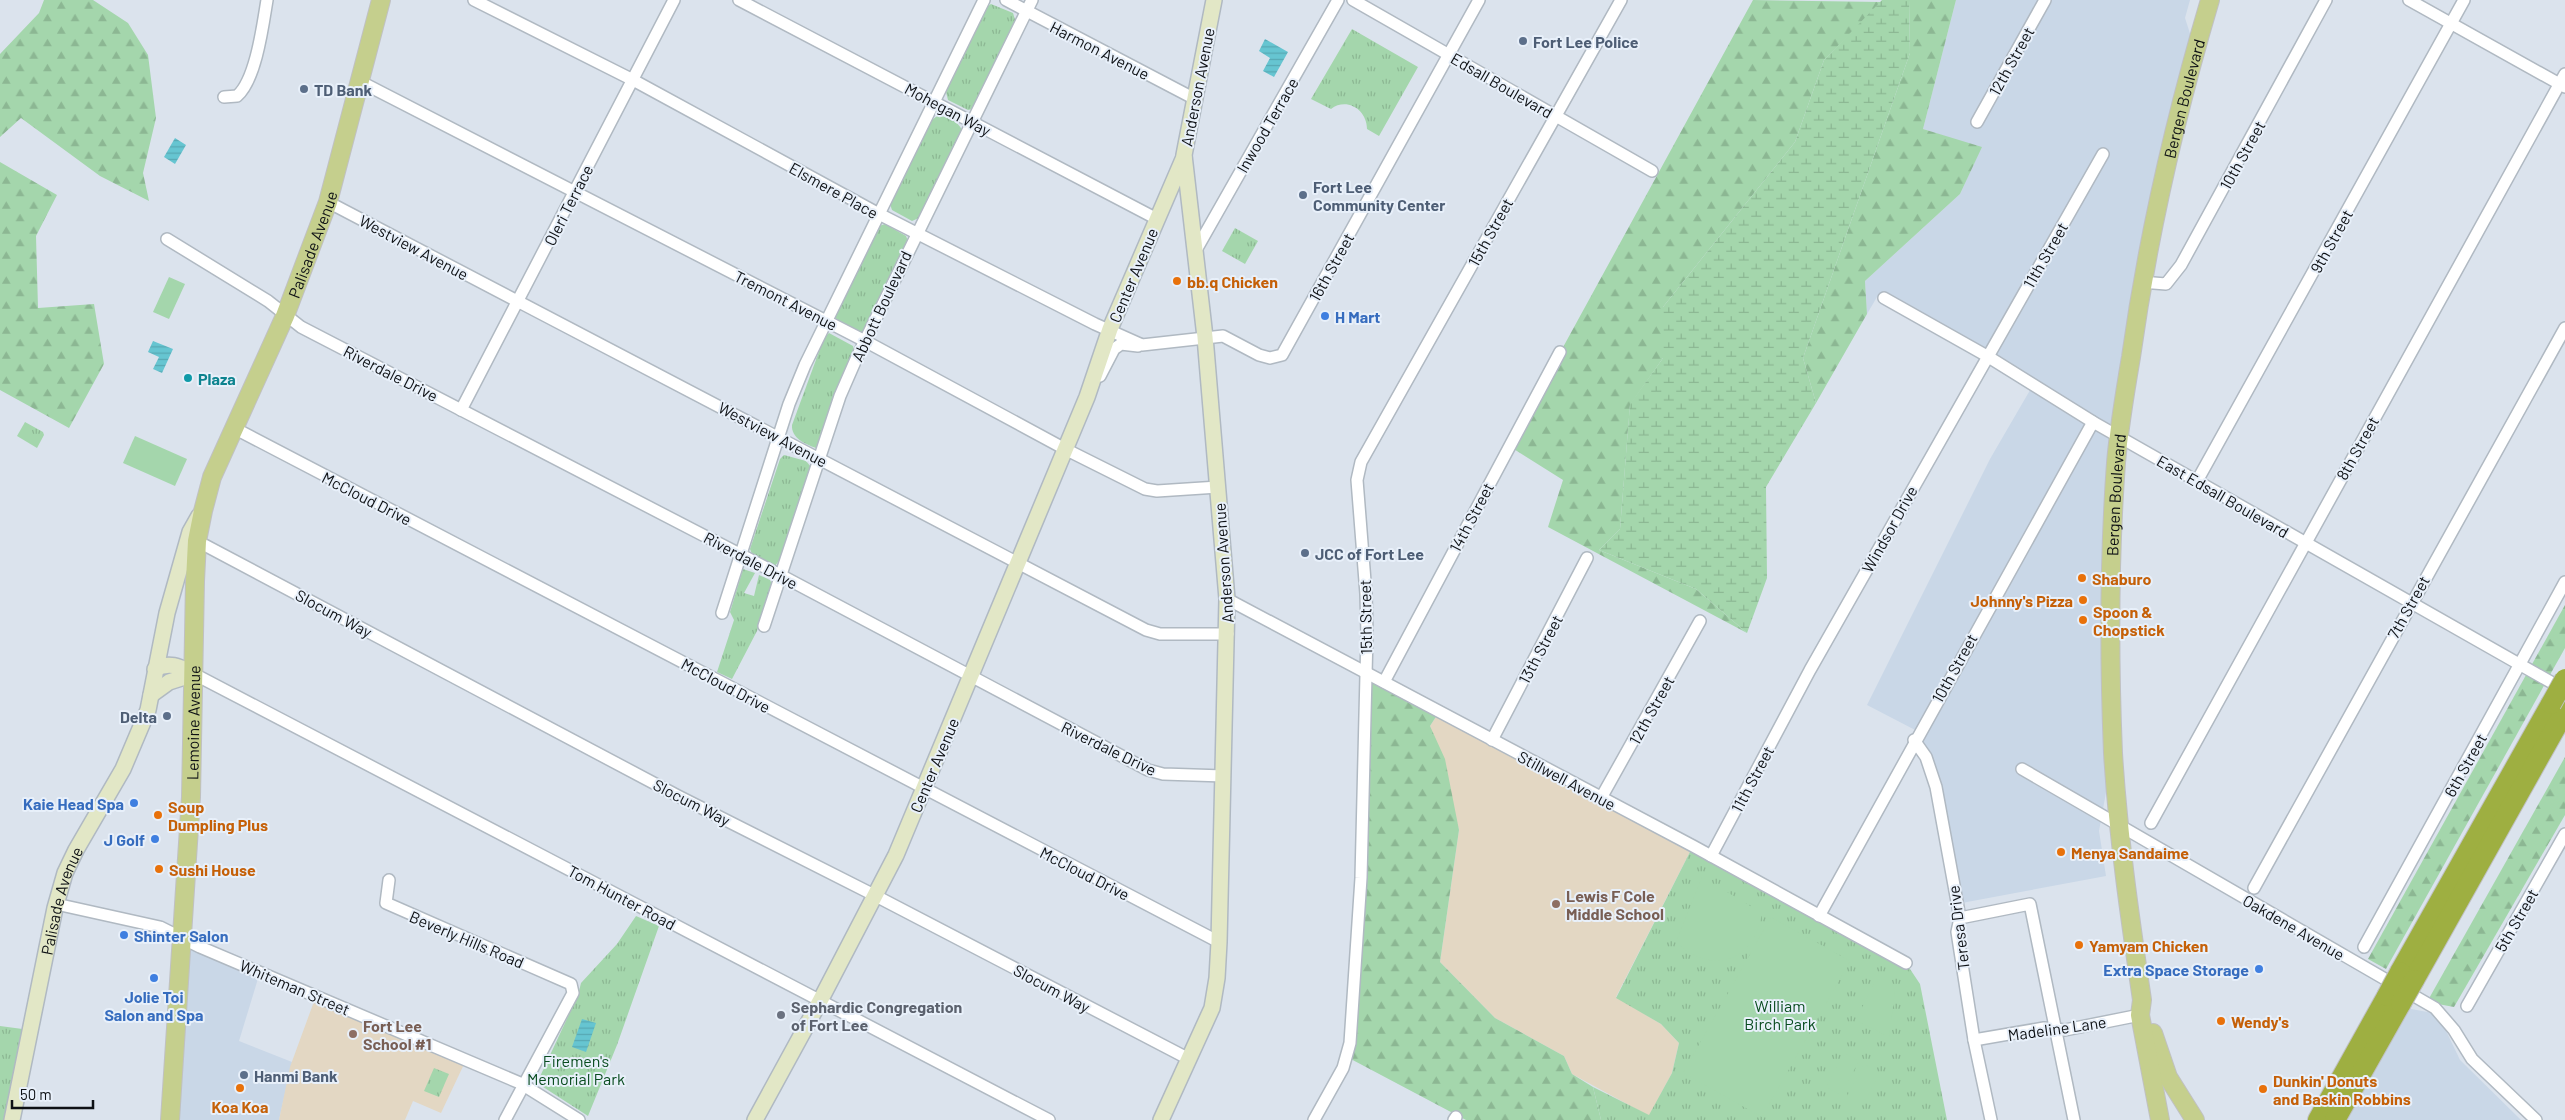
<svg xmlns="http://www.w3.org/2000/svg" width="2565" height="1120" font-family="Barlow,sans-serif">
  <style>
    .built { fill: #c9d7e7 }
    .education { fill: #e3d7c3 }
    .grass { fill: url(#grass-tufts) }
    .forest { fill: url(#forest-firs) }
    .wetland { fill: url(#wetland-marsh) }
    .pitch { fill: #a4d6ac }
    .water { fill: url(#water-rules) }
    .lines { fill: none; stroke-linecap: round; stroke-linejoin: round }
    .street-casing { stroke: #b0b9c2; stroke-width: 14 }
    .secondary-casing { stroke: #b0b9c2; stroke-width: 18 }
    .primary-casing { stroke: #c0c1c2; stroke-width: 20 }
    .highway-casing { stroke: #c0c1c2; stroke-width: 22 }
    .street { stroke: #fff; stroke-width: 11 }
    .secondary { stroke: #e2e7c6; stroke-width: 15 }
    .primary { stroke: #c5cf8d; stroke-width: 18 }
    .highway { stroke: #9eaf41; stroke-width: 20 }
    .highway-bridge-casing { stroke: #c0c1c2; stroke-width: 22; stroke-linecap: butt }
    .highway-bridge { stroke: #9eaf41; stroke-width: 20 }
    .service-dot { fill: #5c6f8a; stroke: #e8f0fa; stroke-width: 2 }
    .food-dot { fill: #e8710a; stroke: #e8f0fa; stroke-width: 2 }
    .shop-dot { fill: #3f7fe0; stroke: #e8f0fa; stroke-width: 2 }
    .culture-dot { fill: #0f9aa8; stroke: #e8f0fa; stroke-width: 2 }
    .education-dot { fill: #8d6e63; stroke: #e8f0fa; stroke-width: 2 }
    .worship-dot { fill: #6b7280; stroke: #e8f0fa; stroke-width: 2 }
    .labels { text-anchor: middle; dominant-baseline: central; stroke-width: 4; stroke-linejoin: round; paint-order: stroke }
    .service-label { font-size: 16px; font-weight: bold; fill: #4e5e75; stroke: #e8f0fa; text-anchor: start }
    .street-label { font-size: 16px; fill: #0e1115; stroke: #e8f0fa }
    .food-label { font-size: 16px; font-weight: bold; fill: #c56008; stroke: #e8f0fa; text-anchor: start }
    .shop-label { font-size: 16px; font-weight: bold; fill: #366cbe; stroke: #e8f0fa; text-anchor: end }
    .culture-label { font-size: 16px; font-weight: bold; fill: #0d838f; stroke: #e8f0fa; text-anchor: start }
    .education-label { font-size: 16px; font-weight: bold; fill: #785e54; stroke: #e8f0fa; text-anchor: start }
    .park-label { font-size: 16px; fill: #094c1f; stroke: #e8f0fa }
    .worship-label { font-size: 16px; font-weight: bold; fill: #5b616d; stroke: #e8f0fa; text-anchor: start }
  </style>
  <defs>
    <pattern id="grass-tufts" width="24" height="20" patternUnits="userSpaceOnUse" patternTransform="scale(1.25)"><rect width="24" height="20" fill="#a4d6ac"/><path d="M3 7l-1-3M5 7V3M7 7l1-3M15 17l-1-3M17 17v-4M19 17l1-3" fill="none" stroke="#8cb793"/></pattern>
    <pattern id="forest-firs" width="22" height="20" patternUnits="userSpaceOnUse" patternTransform="scale(1.25)"><rect width="22" height="20" fill="#a4d6ac"/><path d="M5 1l3.5 6h-7zM16 11l3.5 6h-7z" fill="#8cb793"/></pattern>
    <pattern id="wetland-marsh" width="20" height="14" patternUnits="userSpaceOnUse" patternTransform="scale(1.25)"><rect width="20" height="14" fill="#a4d6ac"/><path d="M1 5h8M5 5V1M11 12h8M15 12V8" fill="none" stroke="#8cb793"/></pattern>
    <pattern id="water-rules" width="6" height="5" patternUnits="userSpaceOnUse" patternTransform="scale(1.25)"><rect width="6" height="5" fill="#66c5d1"/><path d="M0 2.5h6" fill="none" stroke="#57a8b3"/></pattern>
  </defs>
  <rect width="100%" height="100%" fill="#dbe3ed"/>
  <!-- built -->
  <g class="built">
    <polygon points="1956,0 2190,0 2185,18 2195,49 2118,436 2113,754 2099,831 2106,876 1951,905 1932,788 1919,732 1867,705 1990,459 2033,385 1987,356 2067,232 1982,355 1877,297 1867,314 1865,281 1960,194 1981,148 1923,129"/>
    <polygon points="183,938 260,972 239,1041 292,1062 279,1120 170,1120"/>
    <polygon points="2406,1008 2438,1014 2460,1060 2521,1120 2344,1120"/>
  </g>
  <!-- education -->
  <g class="education">
    <polygon points="1439,712 1693,846 1616,997 1661,1024 1679,1043 1672,1073 1649,1116 1572,1074 1564,1056 1495,1018 1440,962 1459,830 1430,726"/>
    <polygon points="316,996 466,1060 441,1113 413,1101 405,1120 279,1120 290,1067"/>
  </g>
  <!-- grass -->
  <g class="grass">
    <polygon points="991,4 1013,13 1016,23 973,109 968,110 948,100 946,92 988,6"/>
    <path d="M1352,29L1418,67L1379,136L1367,129C1367,110 1347,97 1331,109L1311,99Z"/>
    <path d="M937,116C945,115 960,122 962,131L919,218L912,221L892,210L890,204L931,121Z"/>
    <polygon points="885,224 906,236 908,241 862,333 836,320 835,317 879,226"/>
    <polygon points="1235,228 1258,241 1245,264 1222,251"/>
    <path d="M829,333L853,346L854,350L816,448C805,444 791,438 792,425L824,338Z"/>
    <polygon points="25,422 43,432 44,435 37,448 17,436"/>
    <polygon points="784,455 806,461 811,467 781,558 775,566 752,554 750,549 780,459"/>
    <polygon points="743,569 755,573 744,593 754,596 759,575 770,580 772,584 757,631 732,679 717,672 734,620 730,612"/>
    <polygon points="1693,846 1906,963 1920,984 1947,1120 1601,1120 1593,1087 1649,1115 1672,1073 1679,1043 1661,1024 1616,998"/>
    <polygon points="636,916 659,926 617,1045 588,1116 537,1083 578,995 581,983 617,944"/>
    <polygon points="0,1026 30,1030 12,1120 0,1120"/>
    <polygon points="434,1068 449,1074 439,1097 424,1091"/>
  </g>
  <!-- forest -->
  <g class="forest">
    <polygon points="44,0 93,0 128,23 148,55 156,118 143,173 149,201 100,176 21,118 0,137 0,54 39,13"/>
    <polygon points="1753,0 1882,2 1824,60 1795,142 1663,307 1663,358 1630,405 1620,529 1599,550 1696,589 1747,633 1548,527 1563,480 1509,446"/>
    <polygon points="1909,0 1956,0 1923,129 1982,147 1960,194 1865,281 1867,314 1816,403 1803,358 1910,53"/>
    <polygon points="0,162 57,195 36,236 38,308 94,304 104,364 69,428 0,390"/>
    <polygon points="2565,605 2565,648 2386,969 2368,959"/>
    <polygon points="1366,673 1439,712 1430,726 1445,759 1459,830 1440,962 1495,1018 1564,1056 1572,1074 1593,1087 1601,1120 1466,1120 1347,1057"/>
    <polygon points="2565,757 2565,815 2454,1007 2427,1002"/>
  </g>
  <!-- wetland -->
  <polygon class="wetland" points="1882,0 1909,0 1910,53 1803,358 1816,403 1766,487 1767,578 1747,633 1696,589 1599,550 1620,529 1630,404 1663,358 1663,307 1795,142 1824,60"/>
  <!-- pitch -->
  <g class="pitch">
    <polygon points="169,277 185,284 169,319 153,312"/>
    <polygon points="135,436 187,459 175,486 123,463"/>
    <path d="M1702,877L1762,913C1755,962 1711,976 1676,942Z"/>
    <polygon points="1771,917 1850,961 1762,1117 1683,1073"/>
    <polygon points="1875,981 1895,991 1889,1037 1856,1020"/>
    <polygon points="1844,1053 1859,1061 1841,1095 1826,1087"/>
    <polygon points="1864,1064 1880,1073 1862,1106 1846,1098"/>
  </g>
  <!-- water -->
  <g class="water">
    <polygon points="1265,39 1288,52 1274,77 1263,71 1270,58 1259,51"/>
    <polygon points="175,138 186,145 175,164 164,157"/>
    <polygon points="153,341 173,349 162,373 153,369 159,357 148,352"/>
    <polygon points="582,1019 596,1023 586,1052 572,1047"/>
  </g>
  <g class="lines">
    <defs>
      <g id="street">
        <polyline points="474,0 633,80 879,214 1095,324 1142,345 1223,336 1259,355 1270,358 1282,355 1479,0"/>
        <polyline points="739,0 1157,219"/>
        <polyline points="1006,0 1195,99"/>
        <polyline points="1353,0 1652,171"/>
        <polyline points="2409,0 2565,87"/>
        <polyline points="359,81 865,341 1065,449 1145,489 1157,491 1218,487"/>
        <path d="M224,97L237,96C256,80 263,24 267,0"/>
        <polyline points="1977,122 2045,0"/>
        <polyline points="328,202 1146,630 1160,634 1228,634"/>
        <polyline points="167,239 268,301 301,327 782,576 1148,770 1163,774 1224,776"/>
        <polyline points="1196,250 1338,0"/>
        <polyline points="2141,282 2166,284 2181,265 2326,0"/>
        <polyline points="1884,298 1987,356 2093,422 2563,689"/>
        <polyline points="1100,376 1114,349 1121,344 1138,346"/>
        <polyline points="461,410 674,0"/>
        <polyline points="234,428 1219,942"/>
        <polyline points="2197,481 2464,0"/>
        <polyline points="197,541 678,796 874,895 1189,1059"/>
        <polyline points="1227,599 1693,846 1906,963"/>
        <polyline points="722,613 789,404 805,365 984,0"/>
        <polyline points="764,626 840,396 857,357 1032,0"/>
        <polyline points="194,674 1049,1120"/>
        <polyline points="1384,682 1560,352"/>
        <polyline points="1492,740 1587,558"/>
        <polyline points="1914,740 1926,757 1936,787 1960,918 1957,932 1974,1040 1991,1120"/>
        <polyline points="2022,769 2435,1008 2454,1030 2472,1059 2536,1120"/>
        <polyline points="1601,798 1700,621"/>
        <polyline points="2151,823 2565,74"/>
        <polyline points="1711,856 1810,670 2103,154"/>
        <polyline points="389,880 386,903 571,984 573,993 505,1120"/>
        <polyline points="2254,888 2565,328"/>
        <polyline points="56,904 160,927 200,947 520,1083 579,1120"/>
        <polyline points="1819,916 2093,422"/>
        <polyline points="1960,918 2030,904 2074,1120"/>
        <polyline points="2364,947 2565,582"/>
        <polyline points="2467,1006 2565,834"/>
        <polyline points="1974,1040 2044,1028 2065,1030 2140,1015"/>
        <polyline points="1314,1120 1343,1068 1350,1043 1361,878 1367,634 1366,594 1357,480 1361,462 1621,0"/>
        <polyline points="1454,1120 1456,1117"/>
      </g>
      <g id="secondary">
        <path d="M155,669C170,661 180,667 194,674"/>
        <polyline points="151,695 169,682 194,674"/>
        <path id="s1" d="M12,1120L55,908L65,873L76,850L123,769L148,710L167,613L190,532L199,516"/>
        <polyline points="755,1120 820,1001 896,855 1087,397 1110,329 1184,157"/>
        <polyline points="1161,1120 1212,1008 1217,978 1219,942 1227,599 1205,337 1184,155 1214,0"/>
      </g>
      <g id="primary">
        <polyline points="2153,1033 2168,1077 2195,1120"/>
        <path id="s2" d="M170,1120L191,797L195,581L197,541L203,511L212,477L285,316L328,202L381,0"/>
        <path id="s3" d="M2160,1120L2140,1015L2142,1000C2130,918 2118,835 2113,753C2109,656 2109,559 2116,463C2119,427 2125,392 2131,357C2148,235 2175,118 2210,0"/>
      </g>
      <g id="highway">
        <polyline points="2400,972 2551,704"/>
        <polyline points="2414,980 2565,711"/>
        <polyline points="2318,1120 2387,996"/>
        <polyline points="2335,1120 2401,1003"/>
      </g>
    </defs>
    <!-- street casing -->
    <use href="#street" class="street-casing"/>
    <!-- secondary casing -->
    <use href="#secondary" class="secondary-casing"/>
    <!-- primary casing -->
    <use href="#primary" class="primary-casing"/>
    <!-- highway casing -->
    <use href="#highway" class="highway-casing"/>
    <!-- street -->
    <use href="#street" class="street"/>
    <!-- secondary -->
    <use href="#secondary" class="secondary"/>
    <!-- primary -->
    <use href="#primary" class="primary"/>
    <!-- highway -->
    <use href="#highway" class="highway"/>
    <defs>
      <g id="highway-bridge">
        <polyline points="2551,704 2565,679"/>
        <polyline points="2387,996 2400,972"/>
        <polyline points="2401,1003 2414,980"/>
      </g>
    </defs>
    <!-- highway-bridge casing -->
    <use href="#highway-bridge" class="highway-bridge-casing"/>
    <!-- highway-bridge -->
    <use href="#highway-bridge" class="highway-bridge"/>
  </g>
  <!-- markers -->
  <g class="service-dot">
    <circle cx="1523" cy="41" r="5"/>
    <circle cx="304" cy="89" r="5"/>
    <circle cx="1303" cy="195" r="5"/>
    <circle cx="1305" cy="553" r="5"/>
    <circle cx="167" cy="716" r="5"/>
    <circle cx="244" cy="1075" r="5"/>
  </g>
  <g class="food-dot">
    <circle cx="1177" cy="281" r="5"/>
    <circle cx="2082" cy="578" r="5"/>
    <circle cx="2083" cy="600" r="5"/>
    <circle cx="2083" cy="620" r="5"/>
    <circle cx="158" cy="815" r="5"/>
    <circle cx="2061" cy="852" r="5"/>
    <circle cx="159" cy="869" r="5"/>
    <circle cx="2079" cy="945" r="5"/>
    <circle cx="2221" cy="1021" r="5"/>
    <circle cx="240" cy="1088" r="5"/>
    <circle cx="2263" cy="1089" r="5"/>
  </g>
  <g class="shop-dot">
    <circle cx="1325" cy="316" r="5"/>
    <circle cx="134" cy="803" r="5"/>
    <circle cx="155" cy="839" r="5"/>
    <circle cx="124" cy="935" r="5"/>
    <circle cx="2259" cy="969" r="5"/>
    <circle cx="154" cy="978" r="5"/>
  </g>
  <circle class="culture-dot" cx="188" cy="378" r="5"/>
  <g class="education-dot">
    <circle cx="1556" cy="904" r="5"/>
    <circle cx="353" cy="1034" r="5"/>
  </g>
  <circle class="worship-dot" cx="781" cy="1015" r="5"/>
  <g class="labels">
    <!-- service labels -->
    <g class="service-label">
      <text x="1533" y="41">Fort Lee Police</text>
      <text x="314" y="89">TD Bank</text>
      <text x="1313" y="186">Fort Lee<tspan x="1313" dy="18">Community Center</tspan></text>
      <text x="1315" y="553">JCC of Fort Lee</text>
      <text x="157" y="716" text-anchor="end">Delta</text>
      <text x="254" y="1075">Hanmi Bank</text>
    </g>
    <!-- street labels -->
    <g class="street-label">
      <text transform="translate(1100 50) rotate(27)">Harmon Avenue</text>
      <text transform="translate(2011 61) rotate(-61)">12th Street</text>
      <text transform="translate(1502 85) rotate(30)">Edsall Boulevard</text>
      <text transform="translate(1197 87) rotate(-79)">Anderson Avenue</text>
      <text stroke="none"><textPath href="#s3" startOffset="1032">Bergen Boulevard</textPath></text>
      <text transform="translate(948 109) rotate(28)">Mohegan Way</text>
      <text transform="translate(1267 125) rotate(-60)">Inwood Terrace</text>
      <text transform="translate(2242 155) rotate(-61)">10th Street</text>
      <text transform="translate(834 190) rotate(29)">Elsmere Place</text>
      <text transform="translate(568 205) rotate(-63)">Oleri Terrace</text>
      <text transform="translate(1490 232) rotate(-61)">15th Street</text>
      <text transform="translate(2331 241) rotate(-61)">9th Street</text>
      <text stroke="none"><textPath href="#s2" startOffset="899">Palisade Avenue</textPath></text>
      <text transform="translate(414 247) rotate(28)">Westview Avenue</text>
      <text transform="translate(2045 255) rotate(-60)">11th Street</text>
      <text transform="translate(1331 267) rotate(-61)">16th Street</text>
      <text transform="translate(1133 275) rotate(-67)">Center Avenue</text>
      <text transform="translate(786 300) rotate(27)">Tremont Avenue</text>
      <text transform="translate(881 306) rotate(-65)">Abbott Boulevard</text>
      <text transform="translate(391 373) rotate(27)">Riverdale Drive</text>
      <text transform="translate(773 434) rotate(28)">Westview Avenue</text>
      <text transform="translate(2357 448) rotate(-61)">8th Street</text>
      <text stroke="none"><textPath href="#s3" startOffset="629">Bergen Boulevard</textPath></text>
      <text transform="translate(2223 496) rotate(30)">East Edsall Boulevard</text>
      <text transform="translate(367 498) rotate(27)">McCloud Drive</text>
      <text transform="translate(1471 517) rotate(-62)">14th Street</text>
      <text transform="translate(1889 529) rotate(-61)">Windsor Drive</text>
      <text transform="translate(751 560) rotate(28)">Riverdale Drive</text>
      <text transform="translate(1223 563) rotate(-94)">Anderson Avenue</text>
      <text transform="translate(2408 607) rotate(-61)">7th Street</text>
      <text transform="translate(334 613) rotate(28)">Slocum Way</text>
      <text transform="translate(1365 617) rotate(-91)">15th Street</text>
      <text transform="translate(1540 649) rotate(-62)">13th Street</text>
      <text transform="translate(1954 668) rotate(-61)">10th Street</text>
      <text transform="translate(726 685) rotate(28)">McCloud Drive</text>
      <text transform="translate(1651 710) rotate(-61)">12th Street</text>
      <text stroke="none"><textPath href="#s2" startOffset="398">Lemoine Avenue</textPath></text>
      <text transform="translate(1109 748) rotate(26)">Riverdale Drive</text>
      <text transform="translate(934 765) rotate(-67)">Center Avenue</text>
      <text transform="translate(2465 765) rotate(-61)">6th Street</text>
      <text transform="translate(1752 779) rotate(-62)">11th Street</text>
      <text transform="translate(1567 780) rotate(28)">Stillwell Avenue</text>
      <text transform="translate(692 802) rotate(27)">Slocum Way</text>
      <text transform="translate(1085 873) rotate(27)">McCloud Drive</text>
      <text transform="translate(622 897) rotate(28)">Tom Hunter Road</text>
      <text stroke="none"><textPath href="#s1" startOffset="225">Palisade Avenue</textPath></text>
      <text transform="translate(2516 920) rotate(-60)">5th Street</text>
      <text transform="translate(2294 927) rotate(30)">Oakdene Avenue</text>
      <text transform="translate(1958 928) rotate(-97)">Teresa Drive</text>
      <text transform="translate(467 939) rotate(23)">Beverly Hills Road</text>
      <text transform="translate(295 987) rotate(23)">Whiteman Street</text>
      <text transform="translate(1052 988) rotate(28)">Slocum Way</text>
      <text transform="translate(2057 1028) rotate(-8)">Madeline Lane</text>
    </g>
    <!-- food labels -->
    <g class="food-label">
      <text x="1187" y="281">bb.q Chicken</text>
      <text x="2092" y="578">Shaburo</text>
      <text x="2073" y="600" text-anchor="end">Johnny's Pizza</text>
      <text x="2093" y="611">Spoon &amp;<tspan x="2093" dy="18">Chopstick</tspan></text>
      <text x="168" y="806">Soup<tspan x="168" dy="18">Dumpling Plus</tspan></text>
      <text x="2071" y="852">Menya Sandaime</text>
      <text x="169" y="869">Sushi House</text>
      <text x="2089" y="945">Yamyam Chicken</text>
      <text x="2231" y="1021">Wendy's</text>
      <text x="2273" y="1080">Dunkin' Donuts<tspan x="2273" dy="18">and Baskin Robbins</tspan></text>
      <text x="240" y="1106" text-anchor="middle">Koa Koa</text>
    </g>
    <!-- shop labels -->
    <g class="shop-label">
      <text x="1335" y="316" text-anchor="start">H Mart</text>
      <text x="124" y="803">Kaie Head Spa</text>
      <text x="145" y="839">J Golf</text>
      <text x="134" y="935" text-anchor="start">Shinter Salon</text>
      <text x="2249" y="969">Extra Space Storage</text>
      <text x="154" y="996" text-anchor="middle">Jolie Toi<tspan x="154" dy="18">Salon and Spa</tspan></text>
    </g>
    <!-- culture labels -->
    <g class="culture-label">
      <text x="198" y="378">Plaza</text>
    </g>
    <!-- education labels -->
    <g class="education-label">
      <text x="1566" y="895">Lewis F Cole<tspan x="1566" dy="18">Middle School</tspan></text>
      <text x="363" y="1025">Fort Lee<tspan x="363" dy="18">School #1</tspan></text>
    </g>
    <!-- park labels -->
    <g class="park-label">
      <text x="1780" y="1005">William<tspan x="1780" dy="18">Birch Park</tspan></text>
      <text x="576" y="1060">Firemen's<tspan x="576" dy="18">Memorial Park</tspan></text>
    </g>
    <!-- worship labels -->
    <g class="worship-label">
      <text x="791" y="1006">Sephardic Congregation<tspan x="791" dy="18">of Fort Lee</tspan></text>
    </g>
  </g>
  <!-- scale -->
  <path d="M12 1100v8h81v-8" fill="none" stroke="#0e1115" stroke-width="2.5"/>
  <text x="20" y="1100" font-size="15" fill="#0e1115" stroke="#e8f0fa" stroke-width="4" paint-order="stroke">50 m</text>
</svg>
